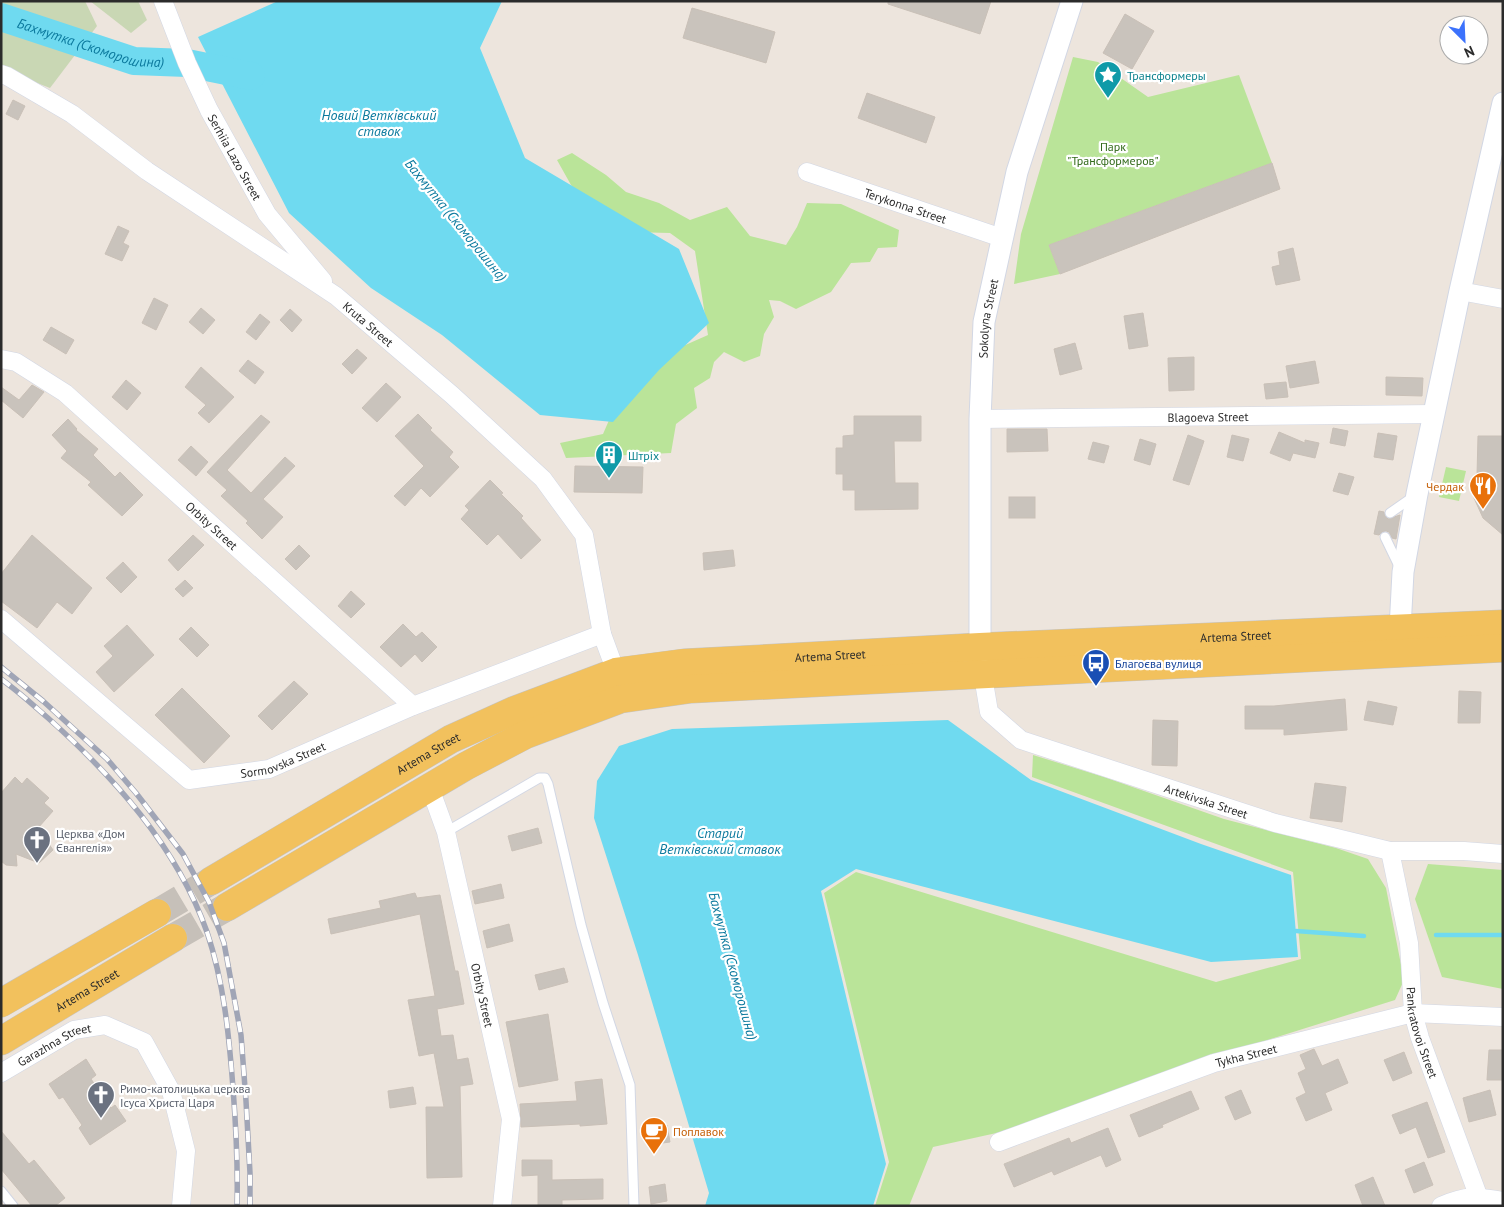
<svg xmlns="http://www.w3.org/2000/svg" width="1504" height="1207" font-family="'PT Sans',sans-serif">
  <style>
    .green { fill: #bae499 }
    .cemetery { fill: #c9d7b4 }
    .water { fill: #6fdaf0 }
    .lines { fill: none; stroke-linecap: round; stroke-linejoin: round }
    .stream { stroke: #6fdaf0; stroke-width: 4.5 }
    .river { stroke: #6fdaf0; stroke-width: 28 }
    .building { fill: #c9c3bc; stroke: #c9c0b7 }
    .primary-tunnel { stroke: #c6c0b9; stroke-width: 28; stroke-dasharray: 28 14; stroke-linecap: butt }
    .service-casing { stroke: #d2d7e4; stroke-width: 11 }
    .minor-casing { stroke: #d2d7e4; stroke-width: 19 }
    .tertiary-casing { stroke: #d2d7e4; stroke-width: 23 }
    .primary-casing { stroke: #c4c4c4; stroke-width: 29 }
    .service { stroke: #fff; stroke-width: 9 }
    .minor { stroke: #fff; stroke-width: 18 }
    .tertiary { stroke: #fff; stroke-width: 21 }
    .primary { stroke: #f2c15d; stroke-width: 28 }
    .rail-casing { stroke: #a0a5b6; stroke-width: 5.5 }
    .rail { stroke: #fff; stroke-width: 4; stroke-dasharray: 11; stroke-linecap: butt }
    .labels { text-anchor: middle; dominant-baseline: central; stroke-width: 4.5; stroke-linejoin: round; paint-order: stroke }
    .culture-label { font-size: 12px; fill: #0d838f; stroke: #fff; text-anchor: start }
    .park-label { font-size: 12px; fill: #326a1a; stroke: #fff }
    .street-label { font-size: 12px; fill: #2b2b2b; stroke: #fff }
    .food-label { font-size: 12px; fill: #c56008; stroke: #fff; text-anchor: end }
    .transit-label { font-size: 12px; fill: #164399; stroke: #fff; text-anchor: start }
    .worship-label { font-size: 12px; fill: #5b616d; stroke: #fff; text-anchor: start }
    .water-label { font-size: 14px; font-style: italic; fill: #0c7a9e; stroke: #fff }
  </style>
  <rect width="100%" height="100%" fill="#ede5dd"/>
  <!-- green -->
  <g class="green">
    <polygon points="1073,57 1098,62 1148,97 1239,75 1272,163 1049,245 1060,274 1014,284 1021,234"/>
    <polygon points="572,153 606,175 626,192 659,203 690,220 727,207 750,236 786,245 797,227 807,203 841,204 899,230 897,247 878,248 870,262 851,263 831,292 796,309 780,301 769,300 774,317 764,334 760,356 744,362 724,352 714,362 710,378 694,388 697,408 676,424 671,453 566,458 560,443 603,434 617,402 665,354 708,335 695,251 670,233 630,232 594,212 571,185 557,160"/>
    <polygon points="1446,467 1466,471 1459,501 1439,497"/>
    <polygon points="1033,755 1104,777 1224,819 1336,848 1368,859 1386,888 1404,980 1395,1000 1214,1057 1019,1128 933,1147 909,1206 875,1206 889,1162 824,893 856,872 1216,982 1301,959 1293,872 1032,777"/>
    <polygon points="1428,864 1503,870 1503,989 1442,977 1415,899"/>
  </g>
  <!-- cemetery -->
  <g class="cemetery">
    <polygon points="1,1 85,1 97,26 50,88 1,69"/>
    <polygon points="90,1 138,1 147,20 131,33"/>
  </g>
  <!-- water -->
  <g class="water">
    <polygon points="278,1 502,1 480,48 525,158 679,249 709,323 659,370 613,422 540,415 442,335 371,288 289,213 198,37"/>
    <polygon points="948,720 1031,780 1201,844 1291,875 1298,957 1211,962 856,869 821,891 886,1164 873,1206 705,1206 709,1193 638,955 594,818 597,781 619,746 672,729"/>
  </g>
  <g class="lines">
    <!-- stream -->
    <g class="stream">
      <polyline points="1296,931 1364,936"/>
      <polyline points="1436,935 1503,935"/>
    </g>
    <!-- river -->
    <path class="river" id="s1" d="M1,17L134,61L187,63L251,76"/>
  </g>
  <!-- building -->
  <g class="building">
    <polygon points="888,1 991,1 980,34 888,4"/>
    <polygon points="692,8 775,32 766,63 683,38"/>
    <polygon points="1125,14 1154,31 1132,69 1103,53"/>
    <polygon points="867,93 935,117 926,143 858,118"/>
    <polygon points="13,100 25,106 18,120 6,114"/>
    <polygon points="1272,163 1280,189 1060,274 1049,245"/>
    <polygon points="118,226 129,231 123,243 129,246 122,261 105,254"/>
    <polygon points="1293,248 1300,280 1276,285 1272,267 1280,265 1278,252"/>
    <polygon points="154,298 168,305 156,330 142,323"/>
    <polygon points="201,308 215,320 203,334 189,322"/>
    <polygon points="290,309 302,320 292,332 280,320"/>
    <polygon points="1143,313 1148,346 1129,349 1124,316"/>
    <polygon points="260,314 270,322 256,340 246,332"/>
    <polygon points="51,327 74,340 66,354 43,340"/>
    <polygon points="1075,343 1082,369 1060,375 1054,349"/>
    <polygon points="357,349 367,358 352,374 342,364"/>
    <polygon points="1194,357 1194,390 1169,391 1168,358"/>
    <polygon points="248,360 264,372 255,384 239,371"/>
    <polygon points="1315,361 1319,383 1290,388 1286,366"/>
    <polygon points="201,367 234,397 209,423 198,413 206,405 185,387"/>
    <polygon points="1386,377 1423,378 1422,396 1386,395"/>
    <polygon points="126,380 141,393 127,410 112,397"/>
    <polygon points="1286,382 1288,397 1266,399 1264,384"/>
    <polygon points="386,383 401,397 377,422 362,408"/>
    <polygon points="32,385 44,392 23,418 1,400 1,387 19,400"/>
    <polygon points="418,414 432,428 430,430 453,452 449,457 459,467 430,497 421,488 405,506 394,496 424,466 395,436"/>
    <polygon points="261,415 270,422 227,470 251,493 285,457 295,466 263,499 283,517 262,539 246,523 248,521 221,496 227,490 207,472"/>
    <polygon points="854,416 921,416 921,441 894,441 895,483 918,483 918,509 855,510 855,490 843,490 843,474 836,474 836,448 843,448 843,436 854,435"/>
    <polygon points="68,419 77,429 76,430 98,449 93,455 115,477 120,472 143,495 122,516 88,485 91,482 61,458 67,451 52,435"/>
    <polygon points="1333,428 1348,431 1345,446 1330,443"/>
    <polygon points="1007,429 1047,429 1048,451 1007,452"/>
    <polygon points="1279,432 1305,443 1305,440 1319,443 1315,458 1293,453 1290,461 1270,453"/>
    <polygon points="1378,433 1397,436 1393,460 1374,457"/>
    <polygon points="1188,435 1204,441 1189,485 1173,480"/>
    <polygon points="1232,435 1249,439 1243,461 1227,457"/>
    <polygon points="1478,436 1503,436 1503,535 1483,518 1474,498 1474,476 1477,476"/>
    <polygon points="1140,439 1156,444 1150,465 1134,460"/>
    <polygon points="1093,442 1109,446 1104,463 1088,459"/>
    <polygon points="191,446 208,462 196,476 178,460"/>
    <polygon points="575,466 643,467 642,493 574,492"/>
    <polygon points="1339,473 1354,477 1348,495 1333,491"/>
    <polygon points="490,480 503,493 501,494 523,516 521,518 541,540 521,559 498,534 487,545 461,519 469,510 465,506"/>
    <rect x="1009" y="497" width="26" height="21"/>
    <polygon points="1379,511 1384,512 1385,516 1388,519 1400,515 1396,539 1392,538 1389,532 1386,531 1382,532 1379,535 1374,534"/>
    <polygon points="32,535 92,588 72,614 57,602 37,628 1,601 1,574"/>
    <polygon points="193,535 204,545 178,571 168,560"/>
    <polygon points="299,545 310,556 296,570 285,559"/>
    <polygon points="733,550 735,566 704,570 703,553"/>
    <polygon points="123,562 137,577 121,593 106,578"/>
    <polygon points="185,580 193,588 183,597 175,589"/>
    <polygon points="351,591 365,604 351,618 338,606"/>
    <polygon points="403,624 416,637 422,632 437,647 422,662 415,654 401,667 380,647"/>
    <polygon points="127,625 154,655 114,692 96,672 113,656 104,646"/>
    <polygon points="191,627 209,645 197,657 179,639"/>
    <polygon points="294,681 308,694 272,730 258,716"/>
    <polygon points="182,688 230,736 204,763 155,715"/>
    <polygon points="1459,691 1481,692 1480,723 1458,723"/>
    <polygon points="1345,699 1347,730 1284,735 1284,729 1245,729 1245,706 1274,706"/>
    <polygon points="1368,701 1397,707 1393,725 1364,720"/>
    <polygon points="1153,720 1178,721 1177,766 1152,765"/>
    <polygon points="15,777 22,784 27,778 49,798 44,803 53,811 38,828 53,850 39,863 16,854 17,866 6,865 1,861 1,793"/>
    <polygon points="1315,783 1346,787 1342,822 1310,818"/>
    <polygon points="538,828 542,843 512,851 508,836"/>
    <polygon points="501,884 504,898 475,904 472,891"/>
    <polygon points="415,893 417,898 440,895 455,971 458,971 464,1004 437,1009 441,1036 453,1035 457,1060 468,1058 473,1084 460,1086 462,1177 427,1178 426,1107 444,1107 434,1053 419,1056 408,1000 435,996 420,914 331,934 328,919 381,908 379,901"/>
    <polygon points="509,924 513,941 487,948 483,931"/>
    <polygon points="564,968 568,982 539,990 535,975"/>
    <polygon points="548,1014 558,1080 519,1087 506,1022"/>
    <polygon points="1314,1049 1322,1066 1338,1059 1348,1083 1325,1093 1332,1110 1306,1121 1296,1098 1306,1093 1298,1073 1306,1069 1300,1055"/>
    <polygon points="1489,1050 1503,1050 1503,1080 1487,1080"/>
    <polygon points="1404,1052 1412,1073 1393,1081 1384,1060"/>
    <polygon points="86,1059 96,1075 91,1079 111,1108 115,1105 126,1121 90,1145 79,1128 82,1125 63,1097 59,1099 49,1084"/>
    <polygon points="602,1079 607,1124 580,1126 580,1124 521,1127 520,1104 577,1101 575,1082"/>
    <polygon points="413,1087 416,1104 390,1108 388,1091"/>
    <polygon points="1241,1090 1251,1113 1235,1120 1225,1097"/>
    <polygon points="1490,1090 1496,1115 1469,1122 1463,1098"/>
    <polygon points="1191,1091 1199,1109 1162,1125 1163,1127 1139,1137 1130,1115"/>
    <polygon points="1427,1102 1445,1152 1428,1158 1416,1127 1400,1134 1392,1115"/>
    <polygon points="667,1125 670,1142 655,1144 652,1127"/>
    <polygon points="1108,1128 1121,1160 1106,1167 1101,1155 1054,1175 1052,1171 1014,1187 1004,1164 1069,1138 1071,1143"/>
    <polygon points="1,1131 29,1164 34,1160 65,1198 55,1206 32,1206 1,1169"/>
    <polygon points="522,1160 552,1160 552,1180 603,1179 603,1199 562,1200 562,1206 538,1206 538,1175 522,1176"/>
    <polygon points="1424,1162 1433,1185 1414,1193 1405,1170"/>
    <polygon points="1373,1177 1385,1206 1363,1206 1355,1185"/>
    <polygon points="665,1184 667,1201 651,1204 649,1187"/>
  </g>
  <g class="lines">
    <!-- primary-tunnel -->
    <g class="primary-tunnel">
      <polyline points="157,913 211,881"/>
      <polyline points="173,938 227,907"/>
    </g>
    <defs>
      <g id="service">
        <polyline points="1390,513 1413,497"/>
        <polyline points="1385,537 1399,566"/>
        <polyline points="446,832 539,778 545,778 548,784 581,925 603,1003 630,1085 634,1206"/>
        <polyline points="1,1191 13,1206"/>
      </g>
      <g id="minor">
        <path id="s2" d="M163,1L187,63L209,110L267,214L323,281"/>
        <path id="s3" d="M1,74L7,76L72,114L147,171L336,296L452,395L543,479L584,535L602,634L616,672"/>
        <path id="s4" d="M807,172L1002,238"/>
        <polyline points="1460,291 1503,299"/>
        <path id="s5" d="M1,359L16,362L65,393L413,706"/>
        <path id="s6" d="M980,419L1434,414"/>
        <path id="s7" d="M1,619L189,780L269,769L413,706L602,634"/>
        <path id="s8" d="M981,664L989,712L1021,740L1275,823L1390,851H1464L1503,854"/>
        <path id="s9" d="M430,788L446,832L511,1119L502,1206"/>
        <path id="s10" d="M1390,851L1409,943L1413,1013L1420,1038L1482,1206"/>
        <path id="s11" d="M1,1073L74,1030L105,1025L144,1042L171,1091L186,1151L181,1206"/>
        <path id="s12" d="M999,1142L1214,1063L1413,1013L1503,1017"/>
        <path d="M1441,1206C1466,1195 1476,1196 1503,1201"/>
      </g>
      <g id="tertiary">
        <polyline points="1400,629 1403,572 1417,494 1460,291 1503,103"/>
        <path id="s13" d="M980,647V419L984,322L1017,172L1072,1"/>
      </g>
      <g id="primary">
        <path id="s14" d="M211,881L451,739L515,710L616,672L684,663L980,647L1503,624"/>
        <polyline points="227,907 466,766 525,735 621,699 691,689 1503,648"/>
        <polyline points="1,1003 157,913"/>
        <path id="s15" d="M1,1041L173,938"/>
      </g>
    </defs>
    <!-- service casing -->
    <use href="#service" class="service-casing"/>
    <!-- minor casing -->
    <use href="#minor" class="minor-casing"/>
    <!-- tertiary casing -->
    <use href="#tertiary" class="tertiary-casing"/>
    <!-- primary casing -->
    <use href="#primary" class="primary-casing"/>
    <!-- service -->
    <use href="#service" class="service"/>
    <!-- minor -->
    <use href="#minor" class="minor"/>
    <!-- tertiary -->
    <use href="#tertiary" class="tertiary"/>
    <!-- primary -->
    <use href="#primary" class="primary"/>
    <defs>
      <g id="rail">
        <polyline points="1,667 43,701 107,759 136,793 183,854 209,902 224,943 241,1035 246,1101 250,1173 250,1206"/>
        <path d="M1,679C18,691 33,705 48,718C114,777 177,847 207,932C224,983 229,1035 233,1088C236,1127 238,1167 237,1206"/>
      </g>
    </defs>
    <!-- rail casing -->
    <use href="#rail" class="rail-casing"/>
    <!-- rail -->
    <use href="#rail" class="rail"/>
  </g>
  <!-- icons -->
  <defs>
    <symbol id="sight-pin" viewBox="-11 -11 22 30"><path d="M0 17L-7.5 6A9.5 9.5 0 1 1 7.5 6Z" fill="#0f9aa8" stroke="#fff"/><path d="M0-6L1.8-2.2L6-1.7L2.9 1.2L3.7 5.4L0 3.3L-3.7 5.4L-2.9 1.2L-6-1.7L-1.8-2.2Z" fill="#fff"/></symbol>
    <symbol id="building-pin" viewBox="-11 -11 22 30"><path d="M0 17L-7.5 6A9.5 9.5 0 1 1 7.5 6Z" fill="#0f9aa8" stroke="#fff"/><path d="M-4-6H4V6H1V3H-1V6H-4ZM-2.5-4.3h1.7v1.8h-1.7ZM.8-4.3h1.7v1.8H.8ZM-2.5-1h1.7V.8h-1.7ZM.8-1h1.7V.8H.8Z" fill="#fff"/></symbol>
    <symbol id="restaurant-pin" viewBox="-11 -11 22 30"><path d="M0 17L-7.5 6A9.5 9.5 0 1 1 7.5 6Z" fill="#e8710a" stroke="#fff"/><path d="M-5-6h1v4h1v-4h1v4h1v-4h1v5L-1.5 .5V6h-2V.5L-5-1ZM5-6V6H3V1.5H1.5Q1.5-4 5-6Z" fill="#fff"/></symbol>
    <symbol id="bus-pin" viewBox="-11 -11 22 30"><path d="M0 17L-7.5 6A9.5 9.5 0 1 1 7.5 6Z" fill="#1a4fb4" stroke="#fff"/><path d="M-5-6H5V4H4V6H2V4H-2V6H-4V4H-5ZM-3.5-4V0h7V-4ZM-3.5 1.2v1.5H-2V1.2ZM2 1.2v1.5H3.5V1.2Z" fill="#fff"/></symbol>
    <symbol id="church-pin" viewBox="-11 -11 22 30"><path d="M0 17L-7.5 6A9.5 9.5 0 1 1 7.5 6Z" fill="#6b7280" stroke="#fff"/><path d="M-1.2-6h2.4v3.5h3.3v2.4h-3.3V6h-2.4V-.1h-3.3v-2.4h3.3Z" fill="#fff"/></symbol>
    <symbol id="cafe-pin" viewBox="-11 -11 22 30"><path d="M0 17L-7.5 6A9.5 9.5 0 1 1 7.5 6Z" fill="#e8710a" stroke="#fff"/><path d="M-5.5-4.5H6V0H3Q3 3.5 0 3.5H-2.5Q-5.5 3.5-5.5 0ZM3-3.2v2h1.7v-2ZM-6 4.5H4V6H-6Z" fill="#fff"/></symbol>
  </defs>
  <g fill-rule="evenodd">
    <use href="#sight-pin" x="1092" y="59" width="32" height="43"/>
    <use href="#building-pin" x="593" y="439" width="32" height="43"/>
    <use href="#restaurant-pin" x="1467" y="470" width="32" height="43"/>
    <use href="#bus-pin" x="1080" y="647" width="32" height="43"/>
    <use href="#church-pin" x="21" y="824" width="32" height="43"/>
    <use href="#church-pin" x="85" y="1079" width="32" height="43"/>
    <use href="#cafe-pin" x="638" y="1115" width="32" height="43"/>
  </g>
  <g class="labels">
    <!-- culture labels -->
    <g class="culture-label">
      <text x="1127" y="75">Трансформеры</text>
      <text x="628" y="455">Штріх</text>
    </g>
    <!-- park labels -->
    <g class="park-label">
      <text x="1113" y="146">Парк<tspan x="1113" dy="14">"Трансформеров"</tspan></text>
    </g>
    <!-- street labels -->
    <g class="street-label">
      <text stroke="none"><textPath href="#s2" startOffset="172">Serhiia Lazo Street</textPath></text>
      <text stroke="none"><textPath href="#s4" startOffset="104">Terykonna Street</textPath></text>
      <text stroke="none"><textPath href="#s13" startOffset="329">Sokolyna Street</textPath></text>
      <text stroke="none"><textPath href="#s3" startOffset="445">Kruta Street</textPath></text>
      <text stroke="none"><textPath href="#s6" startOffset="228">Blagoeva Street</textPath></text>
      <text stroke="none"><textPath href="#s5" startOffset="271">Orbity Street</textPath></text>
      <text stroke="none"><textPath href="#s14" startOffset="1078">Artema Street</textPath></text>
      <text stroke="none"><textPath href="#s14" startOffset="672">Artema Street</textPath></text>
      <text stroke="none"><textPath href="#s14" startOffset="252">Artema Street</textPath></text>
      <text stroke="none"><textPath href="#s7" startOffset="344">Sormovska Street</textPath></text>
      <text stroke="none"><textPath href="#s8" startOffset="286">Artekivska Street</textPath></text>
      <text stroke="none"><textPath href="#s15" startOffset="100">Artema Street</textPath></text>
      <text stroke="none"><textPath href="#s9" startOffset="214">Orbity Street</textPath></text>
      <text stroke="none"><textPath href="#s10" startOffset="185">Pankratovoi Street</textPath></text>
      <text stroke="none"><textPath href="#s11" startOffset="61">Garazhna Street</textPath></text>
      <text stroke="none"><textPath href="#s12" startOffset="262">Tykha Street</textPath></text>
    </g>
    <!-- food labels -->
    <g class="food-label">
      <text x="1464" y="486">Чердак</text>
      <text x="673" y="1131" text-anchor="start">Поплавок</text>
    </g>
    <!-- transit labels -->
    <g class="transit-label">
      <text x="1115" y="663">Благоєва вулиця</text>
    </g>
    <!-- worship labels -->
    <g class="worship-label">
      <text x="56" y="833">Церква «Дом<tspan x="56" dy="14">Євангелія»</tspan></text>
      <text x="120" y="1088">Римо-католицька церква<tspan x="120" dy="14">Ісуса Христа Царя</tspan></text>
    </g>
    <!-- water labels -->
    <g class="water-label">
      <text stroke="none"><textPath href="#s1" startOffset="94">Бахмутка (Скоморошина)</textPath></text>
      <text x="379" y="115">Новий Ветківський<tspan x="379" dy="16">ставок</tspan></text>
      <text transform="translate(456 220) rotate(51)">Бахмутка (Скоморошина)</text>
      <text x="720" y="833">Старий<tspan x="720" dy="16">Ветківський ставок</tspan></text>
      <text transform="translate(733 966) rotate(75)">Бахмутка (Скоморошина)</text>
    </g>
  </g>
  <!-- border -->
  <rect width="1504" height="1207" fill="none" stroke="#2b2b2b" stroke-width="5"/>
  <!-- north arrow -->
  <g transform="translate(1464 40) rotate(156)"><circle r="24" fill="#ffffff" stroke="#aaaaaa"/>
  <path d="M0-4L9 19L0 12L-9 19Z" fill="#3c72fc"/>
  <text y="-8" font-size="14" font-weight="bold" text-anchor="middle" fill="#2b2b2b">N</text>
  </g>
</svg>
